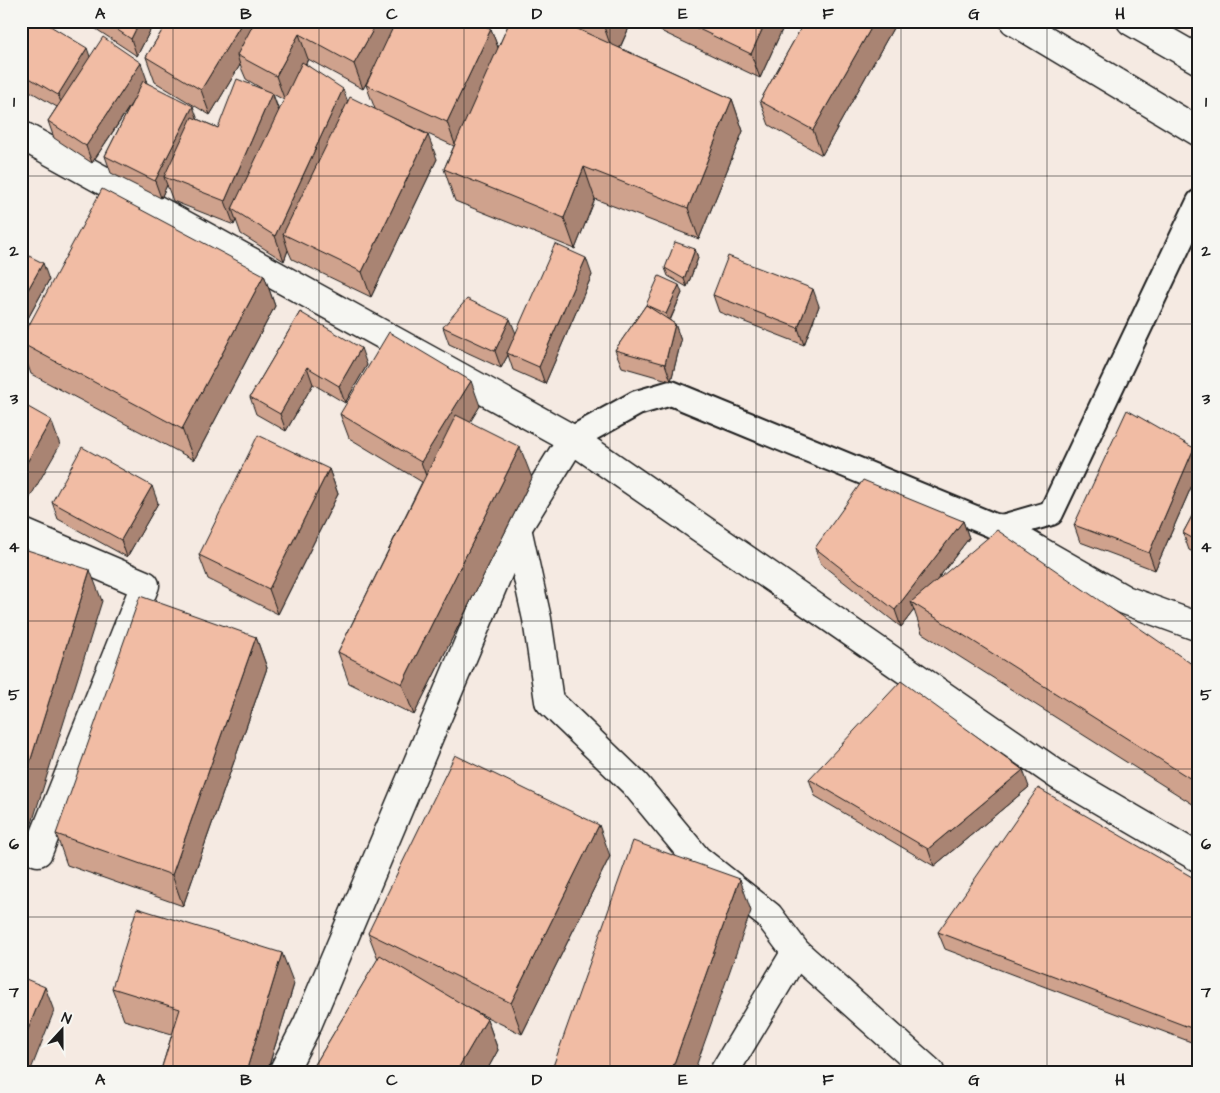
<svg xmlns="http://www.w3.org/2000/svg" width="1220" height="1093" font-family="'Architects Daughter',sans-serif">
  <style>
    .lines { fill: none; stroke-linecap: round; stroke-linejoin: round }
    .pedestrian-casing { stroke: #1c1c1c; stroke-width: 28 }
    .minor-casing { stroke: #1c1c1c; stroke-width: 31 }
    .tertiary-casing { stroke: #1c1c1c; stroke-width: 31 }
    .pedestrian { stroke: #f6f6f2; stroke-width: 24 }
    .minor { stroke: #f6f6f2; stroke-width: 28 }
    .tertiary { stroke: #f6f6f2; stroke-width: 28 }
    .wall { fill: #cfa28d; stroke: #1c1c1c; fill-rule: evenodd }
    .shaded-wall { fill: #a98473; stroke: #1c1c1c }
    .building { fill: #f1bca4; stroke: #1c1c1c }
    .grid { fill: none; stroke: #1c1c1c; stroke-width: 1; stroke-opacity: 0.55 }
    .neatline { fill: none; stroke: #1c1c1c; stroke-width: 2 }
    .grid-label { font-size: 16px; text-anchor: middle; font-weight: bold; fill: #1c1c1c }
  </style>
  <rect width="100%" height="100%" fill="#f5eae2"/>
  <filter id="ink" filterUnits="userSpaceOnUse"><feTurbulence type="fractalNoise" baseFrequency=".02" numOctaves="2"/><feDisplacementMap in="SourceGraphic" scale="10" xChannelSelector="R" yChannelSelector="G"/><feConvolveMatrix kernelMatrix="1 2 1 2 8 2 1 2 1" color-interpolation-filters="sRGB"/></filter>
  <g filter="url(#ink)">
    <g class="lines">
      <defs>
        <polyline id="pedestrian" points="572,439 637,403 671,393 999,528 1051,513 1199,202"/>
        <g id="minor">
          <polyline points="517,528 537,619 549,701 635,784 697,859 769,916 796,952 930,1072"/>
          <polyline points="999,528 1125,600 1199,627"/>
          <polyline points="21,532 145,585 38,852"/>
          <polyline points="724,1072 796,952"/>
        </g>
        <g id="tertiary">
          <polyline points="1014,21 1199,132"/>
          <polyline points="1131,21 1199,60"/>
          <polyline points="21,135 572,439 1059,776 1199,858"/>
          <polyline points="283,1072 308,1023 517,528 572,439"/>
        </g>
      </defs>
      <!-- pedestrian casing -->
      <use href="#pedestrian" class="pedestrian-casing"/>
      <!-- minor casing -->
      <use href="#minor" class="minor-casing"/>
      <!-- tertiary casing -->
      <use href="#tertiary" class="tertiary-casing"/>
      <!-- pedestrian -->
      <use href="#pedestrian" class="pedestrian"/>
      <!-- minor -->
      <use href="#minor" class="minor"/>
      <!-- tertiary -->
      <use href="#tertiary" class="tertiary"/>
    </g>
    <!-- wall -->
    <g class="wall">
      <path d="M23,21H48L47,24L90,57L147,80L146,82L197,119L218,128L264,90L246,79L240,65L210,115L155,82L146,57L168,21L491,29L498,48L510,21H632L620,48L732,99L743,131L699,239L595,199L575,249L455,201L444,169L454,146L382,113L437,159L371,297L292,259L288,250L284,261L241,234L236,220L234,225L173,201L167,185L161,198L111,173L105,156L131,105L92,163L54,138L48,121L57,107L21,86V36L29,24ZM308,59L363,89L373,70L366,85L375,109L347,101L306,64ZM273,94L284,100L279,111Z"/>
      <polygon points="84,21 155,21 137,56"/>
      <polygon points="648,21 786,21 760,78 650,26"/>
      <polygon points="805,21 897,21 822,155 769,125 760,101"/>
      <polygon points="695,249 698,258 687,287 668,276 665,268"/>
      <polygon points="21,252 49,280 27,320 21,317"/>
      <polygon points="264,275 275,306 194,460 31,374 21,346 21,340"/>
      <polygon points="592,275 545,384 513,370 508,355 501,368 449,344 443,327 516,333"/>
      <polygon points="682,293 670,321 675,324 681,341 671,381 622,367 615,350 646,305"/>
      <polygon points="713,295 819,306 804,345 719,312"/>
      <polygon points="300,312 367,365 345,403 313,384 286,431 256,414 250,397"/>
      <polygon points="480,406 470,421 532,478 414,715 349,683 338,652 422,482 349,438 340,414"/>
      <polygon points="1194,448 1199,461 1199,469 1155,570 1080,542 1074,525"/>
      <polygon points="329,469 338,494 278,614 208,579 199,555"/>
      <polygon points="52,502 158,503 127,557 58,519"/>
      <polygon points="1199,503 1199,555 1189,550 1183,533"/>
      <polygon points="963,521 969,538 937,580 1199,669 1199,808 922,633 914,610 901,627 821,564 815,548"/>
      <polygon points="256,637 267,668 183,906 67,865 56,834"/>
      <polygon points="809,779 1029,787 934,866 815,796"/>
      <polygon points="610,856 522,1034 468,1008 487,1019 498,1050 486,1072 314,1072 313,1068 378,959 368,933"/>
      <polygon points="1199,881 1199,1045 945,949 938,932"/>
      <polygon points="294,984 267,1072 162,1072 161,1070 172,1034 124,1020 112,988"/>
    </g>
    <!-- shaded-wall -->
    <g class="shaded-wall">
      <polygon points="140,21 155,21 137,56 131,39"/>
      <polygon points="243,21 266,21 237,55 240,65 210,115 201,90"/>
      <polygon points="378,21 400,21 363,89 354,64"/>
      <polygon points="606,21 632,21 615,58 604,27"/>
      <polygon points="766,21 786,21 760,78 751,54"/>
      <polygon points="875,21 897,21 822,155 813,130"/>
      <polygon points="491,29 500,53 456,147 447,122"/>
      <polygon points="299,34 308,59 285,101 276,76"/>
      <polygon points="87,48 93,65 65,112 58,95"/>
      <polygon points="141,63 147,80 92,163 86,146"/>
      <polygon points="343,89 352,113 283,234 288,250 284,261 275,236"/>
      <polygon points="272,93 281,117 232,209 236,220 234,225 225,201"/>
      <polygon points="732,99 743,131 699,239 688,208"/>
      <polygon points="193,106 199,123 164,177 167,185 161,198 155,181"/>
      <polygon points="428,135 437,159 371,297 362,272"/>
      <polygon points="584,167 595,199 575,249 564,218"/>
      <polygon points="695,249 698,258 687,287 684,279"/>
      <polygon points="586,258 592,275 545,384 539,367"/>
      <polygon points="43,263 49,280 27,320 21,304 21,302"/>
      <polygon points="264,275 275,306 194,460 182,429"/>
      <polygon points="679,285 682,293 669,322 666,314"/>
      <polygon points="813,289 819,306 804,345 798,328"/>
      <polygon points="510,319 517,336 507,353 508,355 501,368 495,351"/>
      <polygon points="675,324 681,341 671,381 665,364"/>
      <polygon points="361,348 367,365 345,403 339,386"/>
      <polygon points="307,367 313,384 286,431 280,414"/>
      <polygon points="471,381 480,406 430,487 421,462"/>
      <polygon points="51,420 60,445 21,513 21,473"/>
      <polygon points="520,447 532,478 414,715 402,684"/>
      <polygon points="1194,448 1199,461 1199,469 1155,570 1149,553"/>
      <polygon points="329,469 338,494 278,614 269,589"/>
      <polygon points="152,486 158,503 127,557 121,540"/>
      <polygon points="963,521 969,538 917,606 911,602 914,610 901,627 895,610"/>
      <polygon points="90,570 102,601 21,858 21,791"/>
      <polygon points="256,637 267,668 183,906 172,875"/>
      <polygon points="1023,770 1029,787 934,866 928,849"/>
      <polygon points="599,825 610,856 522,1034 511,1003"/>
      <polygon points="740,879 751,911 694,1072 671,1072"/>
      <polygon points="282,953 294,984 267,1072 246,1072"/>
      <polygon points="45,987 54,1011 30,1072 21,1072 21,1047"/>
      <polygon points="487,1019 498,1050 486,1072 456,1072"/>
    </g>
    <!-- building -->
    <g class="building">
      <polygon points="31,21 42,21 87,48 58,95 21,73 21,36"/>
      <polygon points="104,21 140,21 131,39"/>
      <polygon points="168,21 243,21 201,90 146,57"/>
      <polygon points="255,21 378,21 354,64 299,34 276,76 237,55"/>
      <polygon points="396,21 475,21 491,29 447,122 366,85"/>
      <polygon points="510,21 560,21 732,99 688,208 584,167 564,218 444,169"/>
      <polygon points="591,21 606,21 604,27"/>
      <polygon points="682,21 766,21 751,54"/>
      <polygon points="805,21 875,21 813,130 760,101"/>
      <polygon points="103,37 141,63 86,146 48,121"/>
      <polygon points="302,62 343,89 275,236 232,209"/>
      <polygon points="237,79 272,93 225,201 164,177 192,117 218,128"/>
      <polygon points="143,81 193,106 155,181 105,156"/>
      <polygon points="350,97 428,135 362,272 283,234"/>
      <polygon points="102,189 264,275 182,429 21,343 21,340"/>
      <polygon points="675,242 695,249 684,279 665,268"/>
      <polygon points="555,244 586,258 539,367 507,353"/>
      <polygon points="21,252 43,263 21,302"/>
      <polygon points="728,256 813,289 798,328 713,295"/>
      <polygon points="659,276 679,285 666,314 646,305"/>
      <polygon points="467,299 510,319 495,351 443,327"/>
      <polygon points="646,305 675,324 665,364 615,350"/>
      <polygon points="300,312 361,348 339,386 307,367 280,414 250,397"/>
      <polygon points="389,332 471,381 421,462 340,414"/>
      <polygon points="21,403 51,420 21,473"/>
      <polygon points="1127,410 1194,448 1149,553 1074,525"/>
      <polygon points="456,415 520,447 402,684 338,652"/>
      <polygon points="258,435 329,469 269,589 199,555"/>
      <polygon points="82,447 152,486 121,540 52,502"/>
      <polygon points="863,480 963,521 895,610 815,548"/>
      <polygon points="1199,503 1199,542 1183,533"/>
      <polygon points="997,530 1199,669 1199,784 911,602"/>
      <polygon points="21,548 90,570 21,791"/>
      <polygon points="140,596 256,637 172,875 56,834"/>
      <polygon points="901,681 1023,770 928,849 809,779"/>
      <polygon points="455,755 599,825 511,1003 368,933"/>
      <polygon points="1038,788 1199,881 1199,1031 938,932"/>
      <polygon points="633,841 740,879 671,1072 551,1072"/>
      <polygon points="137,908 282,953 246,1072 166,1072 161,1070 180,1009 112,988"/>
      <polygon points="380,955 487,1019 456,1072 320,1072 313,1068"/>
      <polygon points="21,977 45,987 21,1047"/>
    </g>
  </g>
  <!-- grid -->
  <path class="grid" d="M173,21V1072M319,21V1072M464,21V1072M610,21V1072M756,21V1072M901,21V1072M1047,21V1072M21,176H1199M21,324H1199M21,472H1199M21,621H1199M21,769H1199M21,917H1199"/>
  <!-- margin -->
  <rect width="1220" height="1093" fill="none" stroke="#f6f6f2" stroke-width="55"/>
  <!-- north arrow -->
  <g transform="translate(62 1030) rotate(21)" stroke="#f6f6f2" stroke-width="4" paint-order="stroke">
  <path d="M0-4L9 19L0 12L-9 19Z" fill="#1c1c1c"/>
  <text y="-8" font-size="14" font-weight="bold" text-anchor="middle" fill="#1c1c1c">N</text>
  </g>
  <rect x="28" y="28" width="1164" height="1038" class="neatline"/>
  <g class="grid-label">
    <text x="100" y="19">A</text>
    <text x="246" y="19">B</text>
    <text x="392" y="19">C</text>
    <text x="537" y="19">D</text>
    <text x="683" y="19">E</text>
    <text x="828" y="19">F</text>
    <text x="974" y="19">G</text>
    <text x="1120" y="19">H</text>
    <text x="14" y="107">1</text>
    <text x="1206" y="107">1</text>
    <text x="14" y="256">2</text>
    <text x="1206" y="256">2</text>
    <text x="14" y="404">3</text>
    <text x="1206" y="404">3</text>
    <text x="14" y="552">4</text>
    <text x="1206" y="552">4</text>
    <text x="14" y="700">5</text>
    <text x="1206" y="700">5</text>
    <text x="14" y="849">6</text>
    <text x="1206" y="849">6</text>
    <text x="14" y="997">7</text>
    <text x="1206" y="997">7</text>
    <text x="100" y="1085">A</text>
    <text x="246" y="1085">B</text>
    <text x="392" y="1085">C</text>
    <text x="537" y="1085">D</text>
    <text x="683" y="1085">E</text>
    <text x="828" y="1085">F</text>
    <text x="974" y="1085">G</text>
    <text x="1120" y="1085">H</text>
  </g>
</svg>
